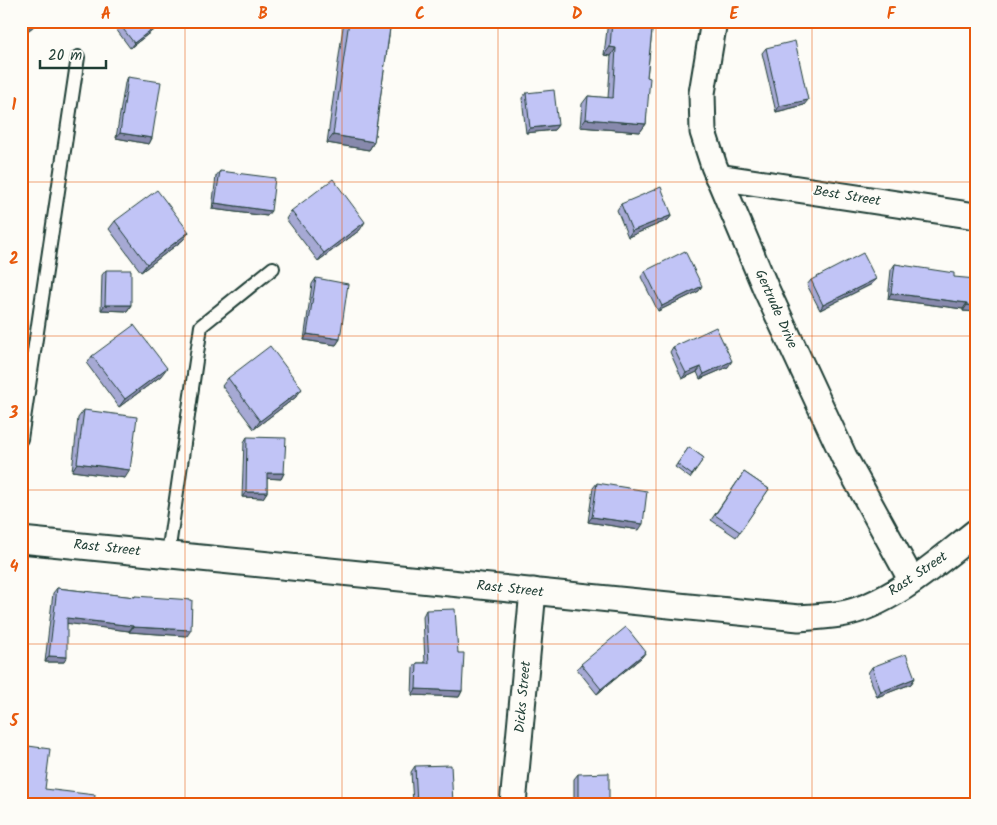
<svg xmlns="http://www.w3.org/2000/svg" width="997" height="825" font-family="Kalam,sans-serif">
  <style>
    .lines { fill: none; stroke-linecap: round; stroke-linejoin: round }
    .service-casing { stroke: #1f3d34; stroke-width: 16 }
    .minor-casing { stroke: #1f3d34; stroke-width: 29 }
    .service { stroke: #fdfcf7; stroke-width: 12 }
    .minor { stroke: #fdfcf7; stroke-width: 25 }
    .wall { fill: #a6a9d4; stroke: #1f3d34 }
    .shaded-wall { fill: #8789ac; stroke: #1f3d34 }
    .building { fill: #c1c4f6; stroke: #1f3d34 }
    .grid { fill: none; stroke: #e8590c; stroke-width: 1; stroke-opacity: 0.55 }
    .labels { text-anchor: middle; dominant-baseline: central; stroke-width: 4; stroke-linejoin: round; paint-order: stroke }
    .street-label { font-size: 14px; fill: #1f3d34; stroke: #fdfcf7 }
    .neatline { fill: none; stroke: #e8590c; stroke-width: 2 }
    .grid-label { font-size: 16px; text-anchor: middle; font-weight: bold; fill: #e8590c }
  </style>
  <rect width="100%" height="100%" fill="#fdfcf7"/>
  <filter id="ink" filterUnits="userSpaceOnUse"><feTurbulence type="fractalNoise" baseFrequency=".02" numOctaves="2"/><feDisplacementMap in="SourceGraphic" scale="10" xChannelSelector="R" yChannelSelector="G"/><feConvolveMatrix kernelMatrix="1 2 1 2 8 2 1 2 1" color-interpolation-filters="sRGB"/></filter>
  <g filter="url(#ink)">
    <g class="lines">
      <defs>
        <g id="service">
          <polyline points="21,439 78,57"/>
          <polyline points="168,554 201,326 273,268"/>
        </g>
        <g id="minor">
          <polyline points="714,21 702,93 703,132 714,166 766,289 844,457 912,581"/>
          <polyline points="718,177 976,216"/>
          <path d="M21,540L799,618C813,617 828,616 841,614C889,606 939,561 976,532"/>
          <polyline points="513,804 533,591"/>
        </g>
      </defs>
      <!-- service casing -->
      <use href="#service" class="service-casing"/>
      <!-- minor casing -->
      <use href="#minor" class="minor-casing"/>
      <!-- service -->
      <use href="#service" class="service"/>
      <!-- minor -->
      <use href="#minor" class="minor"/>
    </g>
    <!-- wall -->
    <g class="wall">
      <polygon points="21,21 40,21 24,34 21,30"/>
      <polygon points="110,21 159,21 156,28 130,48"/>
      <polygon points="347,21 391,21 374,142 369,150 327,143 343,27"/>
      <polygon points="608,21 653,21 647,77 646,124 640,132 580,127 582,104 588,96 608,98 611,56 604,55"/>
      <polygon points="766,48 804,105 776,112 762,53"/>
      <polygon points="128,77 152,138 149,144 116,138 125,83"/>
      <polygon points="526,93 558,125 554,130 526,133 522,98"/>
      <polygon points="220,171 267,216 212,209 216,176"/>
      <polygon points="621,204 672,215 668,220 628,237 617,210"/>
      <polygon points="291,211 360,230 318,261 286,219"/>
      <polygon points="115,221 189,232 183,240 141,272 109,229"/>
      <polygon points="895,264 954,277 976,312 963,311 963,309 888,299 891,270"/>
      <polygon points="106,270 131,305 127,311 101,310 102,275"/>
      <polygon points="645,271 699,291 658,311 641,277"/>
      <polygon points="316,278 340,339 336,345 304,340 312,284"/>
      <polygon points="811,280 872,284 820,310 807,285"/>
      <polygon points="673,347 728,367 700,379 697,372 682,379 670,352"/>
      <polygon points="92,356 161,376 119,407 87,364"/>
      <polygon points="228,378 296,397 254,429 222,386"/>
      <polygon points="84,410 125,478 72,471 78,418"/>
      <polygon points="247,437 284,473 281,479 267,478 267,492 263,498 242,497 244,442"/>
      <polygon points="689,447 704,458 690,478 675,467"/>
      <polygon points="744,472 769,489 736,537 711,520"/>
      <polygon points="597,483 639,530 588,522 593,488"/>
      <polygon points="57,588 134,597 135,596 187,636 129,632 129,631 67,623 64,662 45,662 53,593"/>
      <polygon points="426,610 458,653 462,691 459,697 412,695 413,668 417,663 425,663 423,616"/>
      <polygon points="642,657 597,694 577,669 581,664"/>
      <polygon points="872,667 915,678 911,684 877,697 868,673"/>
      <polygon points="415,766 453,804 413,804 411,772"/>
      <polygon points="578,774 609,804 574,804 574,779"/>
    </g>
    <!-- shaded-wall -->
    <g class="shaded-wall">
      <polygon points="37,21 40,21 24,34 28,28"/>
      <polygon points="160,23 156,28 130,48 134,43"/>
      <polygon points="610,47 616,48 611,56 604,55"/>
      <polygon points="808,100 804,105 776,112 779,106"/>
      <polygon points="586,119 646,124 640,132 580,127"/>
      <polygon points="558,125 554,130 526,133 530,128"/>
      <polygon points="120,133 152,138 149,144 116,138"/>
      <polygon points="333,135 374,142 369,150 327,143"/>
      <polygon points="215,203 271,211 267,216 212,209"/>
      <polygon points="29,204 25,210 21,212 21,210"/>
      <polygon points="672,215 668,220 628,237 632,231"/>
      <polygon points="365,222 360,230 318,261 324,253"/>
      <polygon points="189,232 183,240 141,272 147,264"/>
      <polygon points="876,279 872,284 820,310 823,305"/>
      <polygon points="702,286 699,291 658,311 662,306"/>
      <polygon points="891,293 967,303 963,309 888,299"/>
      <polygon points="105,305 131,305 127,311 101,310"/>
      <polygon points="967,305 976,306 976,312 963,311"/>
      <polygon points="307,334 340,339 336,345 304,340"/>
      <polygon points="732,361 728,367 700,379 704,374"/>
      <polygon points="701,367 697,372 682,379 686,373"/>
      <polygon points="167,368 161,376 119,407 125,399"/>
      <polygon points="302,389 296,397 254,429 260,421"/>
      <polygon points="77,463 130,470 125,478 72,471"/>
      <polygon points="267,473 284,473 281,479 263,478"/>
      <polygon points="246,492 267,492 263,498 242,497"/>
      <polygon points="592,517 643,524 639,530 588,522"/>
      <polygon points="67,618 133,626 129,631 64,623"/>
      <polygon points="133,627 191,630 187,636 129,632"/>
      <polygon points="646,652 642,657 597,694 601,689"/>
      <polygon points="49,656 67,657 64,662 45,662"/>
      <polygon points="915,678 911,684 877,697 881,692"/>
      <polygon points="416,689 462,691 459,697 412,695"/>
    </g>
    <!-- building -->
    <g class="building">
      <polygon points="23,21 37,21 28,28"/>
      <polygon points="117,21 159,21 160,23 134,43"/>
      <polygon points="349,21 391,21 374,142 333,135"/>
      <polygon points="612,21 653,21 647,77 650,78 646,124 586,119 588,96 613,98 616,48 610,47"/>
      <polygon points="795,41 808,100 779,106 766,48"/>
      <polygon points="21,57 27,58 21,94"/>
      <polygon points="128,77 161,82 152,138 120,133"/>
      <polygon points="554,90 558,125 530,128 526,93"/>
      <polygon points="220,171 275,178 271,211 215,203"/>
      <polygon points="333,179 365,222 324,253 291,211"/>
      <polygon points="661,187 672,215 632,231 621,204"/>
      <polygon points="157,190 189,232 147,264 115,221"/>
      <polygon points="21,194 29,204 21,210"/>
      <polygon points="685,251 702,286 662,306 645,271"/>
      <polygon points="863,253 876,279 823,305 811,280"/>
      <polygon points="895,264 954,273 954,277 976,279 976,306 967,305 967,303 891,293"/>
      <polygon points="106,270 131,270 131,305 105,305"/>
      <polygon points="316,278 348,284 340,339 307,334"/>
      <polygon points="134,325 167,368 125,399 92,356"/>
      <polygon points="716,327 732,361 704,374 701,367 686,373 673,347"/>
      <polygon points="270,346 302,389 260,421 228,378"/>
      <polygon points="84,410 137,417 130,470 77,463"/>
      <polygon points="247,437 286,438 284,473 267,473 267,492 246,492"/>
      <polygon points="689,447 704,458 692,475 677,464"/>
      <polygon points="744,472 769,489 740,532 715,515"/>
      <polygon points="597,483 647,491 643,524 592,517"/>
      <polygon points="21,573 25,573 21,638"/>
      <polygon points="57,588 135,597 135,596 192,600 191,630 133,627 133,626 67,618 67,657 49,656"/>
      <polygon points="455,609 458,653 464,653 462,691 416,689 417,663 429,663 426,610"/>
      <polygon points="626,627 646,652 601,689 581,664"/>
      <polygon points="906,654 915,678 881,692 872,667"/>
      <polygon points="21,745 50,749 45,789 95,795 94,804 21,804"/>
      <polygon points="451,765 453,804 417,804 415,766"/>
      <polygon points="609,773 609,804 578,804 578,774"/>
    </g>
  </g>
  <!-- grid -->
  <path class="grid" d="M185,21V804M342,21V804M498,21V804M656,21V804M812,21V804M21,182H976M21,336H976M21,490H976M21,644H976"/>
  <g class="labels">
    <!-- street labels -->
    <g class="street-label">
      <text transform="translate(847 196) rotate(9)">Best Street</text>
      <text transform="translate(776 309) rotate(66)">Gertrude Drive</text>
      <text transform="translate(107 548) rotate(6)">Rast Street</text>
      <text transform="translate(918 574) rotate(-34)">Rast Street</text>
      <text transform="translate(510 589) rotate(6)">Rast Street</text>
      <text transform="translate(523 697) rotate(-85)">Dicks Street</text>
    </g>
  </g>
  <!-- margin -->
  <rect width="997" height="825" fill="none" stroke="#fdfcf7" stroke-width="55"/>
  <!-- scale -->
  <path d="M40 60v8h66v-8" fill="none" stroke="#1f3d34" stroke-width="2.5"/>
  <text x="48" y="60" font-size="15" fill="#1f3d34" stroke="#fdfcf7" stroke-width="4" paint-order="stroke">20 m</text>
  <rect x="28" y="28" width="942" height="770" class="neatline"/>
  <g class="grid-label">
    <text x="106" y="19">A</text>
    <text x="263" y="19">B</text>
    <text x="420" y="19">C</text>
    <text x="577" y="19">D</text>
    <text x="734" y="19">E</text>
    <text x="891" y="19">F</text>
    <text x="14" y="110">1</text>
    <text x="14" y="264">2</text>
    <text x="14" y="418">3</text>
    <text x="14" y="572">4</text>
    <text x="14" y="726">5</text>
  </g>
</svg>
